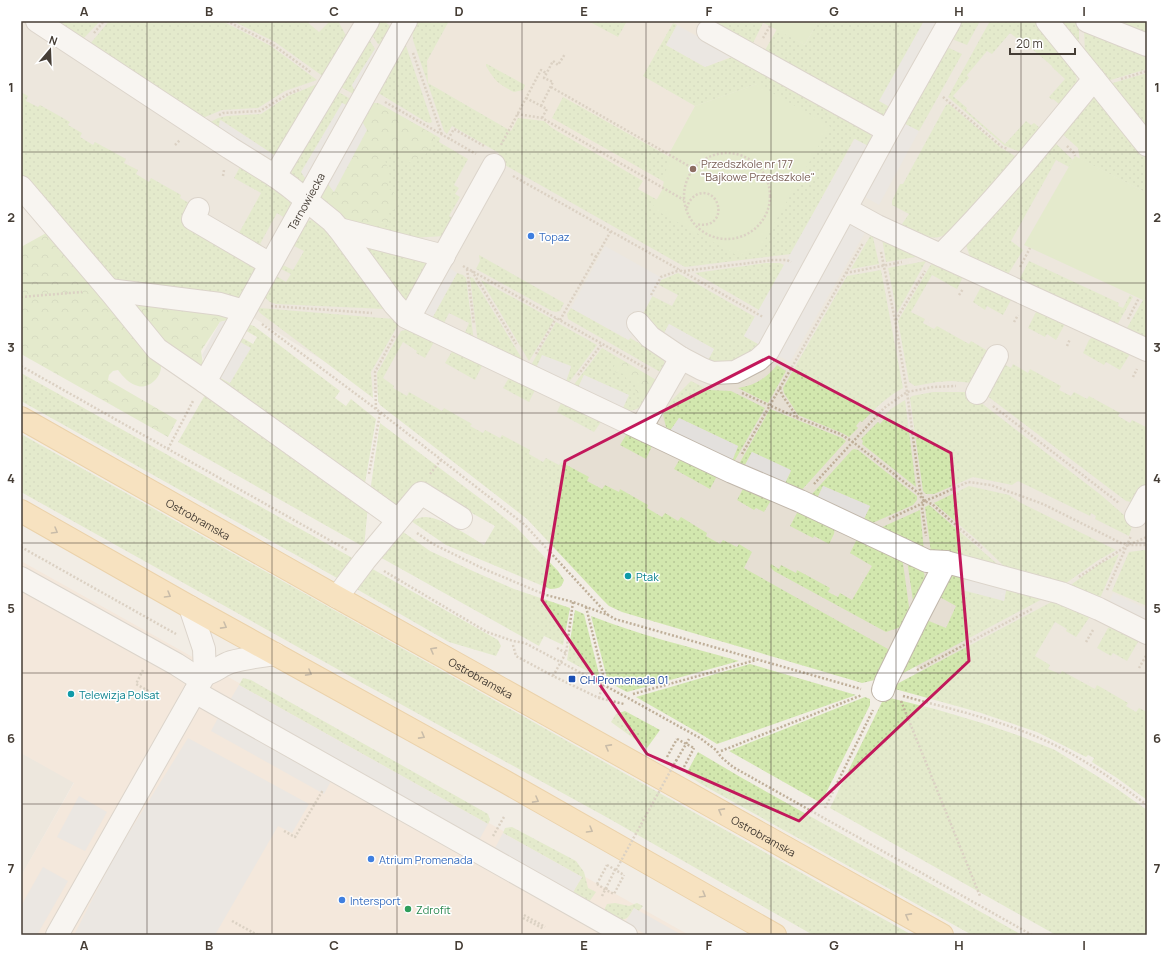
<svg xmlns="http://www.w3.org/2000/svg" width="1168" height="956" font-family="Manrope,sans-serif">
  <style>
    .residential { fill: #e6dfd3 }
    .commercial { fill: #f5e2d0 }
    .education { fill: #ebe1cf }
    .grass { fill: url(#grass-dots) }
    .forest { fill: url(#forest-crowns) }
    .green { fill: #d2e7ae }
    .parking { fill: #e3e0dd }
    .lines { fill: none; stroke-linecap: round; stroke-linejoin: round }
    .minor-casing { stroke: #c1b7ab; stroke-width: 24 }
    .major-casing { stroke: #e2b163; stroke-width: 24 }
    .path { stroke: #bfaf99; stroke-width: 2.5; stroke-dasharray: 2 2; stroke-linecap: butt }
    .minor { stroke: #fff; stroke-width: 22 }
    .major { stroke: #fdd693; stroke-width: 22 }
    .path-bridge { stroke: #bfaf99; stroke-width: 2.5; stroke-dasharray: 2 2; stroke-linecap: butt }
    .oneway { stroke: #98825f }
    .marked { fill: none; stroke: #c2185b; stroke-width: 3; stroke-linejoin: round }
    .grid { fill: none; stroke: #453d35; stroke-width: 1; stroke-opacity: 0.55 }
    .education-dot { fill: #8d6e63; stroke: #fff; stroke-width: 1.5 }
    .shop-dot { fill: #3f7fe0; stroke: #fff; stroke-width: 1.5 }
    .culture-dot { fill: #0f9aa8; stroke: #fff; stroke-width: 1.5 }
    .transit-dot { fill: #1a4fb4; stroke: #fff; stroke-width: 1.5 }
    .leisure-dot { fill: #2e9e5b; stroke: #fff; stroke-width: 1.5 }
    .labels { text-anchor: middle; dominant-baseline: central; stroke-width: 3; stroke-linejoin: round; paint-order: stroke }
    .education-label { font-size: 11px; fill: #785e54; stroke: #fff; text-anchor: start }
    .street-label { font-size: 11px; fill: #453d35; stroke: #fff }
    .shop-label { font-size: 11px; fill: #366cbe; stroke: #fff; text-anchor: start }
    .culture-label { font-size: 11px; fill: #0d838f; stroke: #fff; text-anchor: start }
    .transit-label { font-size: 11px; fill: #164399; stroke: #fff; text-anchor: start }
    .leisure-label { font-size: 11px; fill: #27864d; stroke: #fff; text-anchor: start }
    .neatline { fill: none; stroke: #453d35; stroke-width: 1.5 }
    .grid-label { font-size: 13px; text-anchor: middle; font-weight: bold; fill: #453d35 }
  </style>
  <defs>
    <pattern id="grass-dots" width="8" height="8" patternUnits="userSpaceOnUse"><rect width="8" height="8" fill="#d2e7ae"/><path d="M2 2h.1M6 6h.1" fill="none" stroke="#b6c796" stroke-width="1.8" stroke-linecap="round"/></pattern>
    <pattern id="forest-crowns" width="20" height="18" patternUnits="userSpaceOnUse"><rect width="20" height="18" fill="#d2e7ae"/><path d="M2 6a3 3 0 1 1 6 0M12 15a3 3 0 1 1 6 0" fill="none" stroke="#b6c796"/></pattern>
  </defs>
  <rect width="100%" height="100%" fill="#f2ede5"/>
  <!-- residential -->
  <g class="residential">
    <polygon points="21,21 1147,21 1147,760 955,684 596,528 21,175"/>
    <polygon points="21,753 74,782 21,876"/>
  </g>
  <!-- commercial -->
  <polygon class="commercial" points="21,561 689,935 21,935 21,876 74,783 21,753"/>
  <!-- education -->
  <polygon class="education" points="449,21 889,21 738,256 509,130 428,83 427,61"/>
  <!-- grass -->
  <g class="grass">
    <polygon points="56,21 100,21 83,39"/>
    <polygon points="109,21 222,21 271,46 317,80 285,91 258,108 222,110 200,119 90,44"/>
    <polygon points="233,21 306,21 319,32 330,21 338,21 348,39 324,77 275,42"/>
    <polygon points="375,21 384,21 390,26 392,30 386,43 378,44 369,31"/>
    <polygon points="414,21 449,21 427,61 428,83 511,131 518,118 544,121 552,128 643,181 638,189 661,202 757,84 695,106 643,76 673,23 677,25 666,45 705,67 738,55 871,134 871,137 870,147 854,139 791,254 685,267 496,160 499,153 452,126 447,134 444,131 413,40 412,29"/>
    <polygon points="588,21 627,21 618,37"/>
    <polygon points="711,21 760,21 763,23 752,45"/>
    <polygon points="818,21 924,21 880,101 890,107 885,114 881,116 764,52 777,29 805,45"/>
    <polygon points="962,21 980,21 967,45 952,39"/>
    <polygon points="990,21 1037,21 1076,72 1077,84 1062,104 1059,104 1053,99 1052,100 1049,97 1065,79 1052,67 1052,66 1025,43 1024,44 1010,33 992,54 987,51 967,75 969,78 953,96 967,108 966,110 1005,144 1026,121 1031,125 1034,123 1040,128 1021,152 1005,146 948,97"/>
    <polygon points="1054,21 1070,21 1079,24 1079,51"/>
    <polygon points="1099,21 1147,21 1147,40"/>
    <polygon points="1084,26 1147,51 1147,69 1104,82 1085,59"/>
    <polygon points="367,36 375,49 352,85 357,96 337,85"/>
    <polygon points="404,40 432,122 430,123 426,122 380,94 378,92 390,73"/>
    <polygon points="949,48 962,54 919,131 905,124 947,49"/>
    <path d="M486,64H487L525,85L523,90L514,92C498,84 495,81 486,66Z"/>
    <polygon points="1147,73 1147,135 1106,85"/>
    <polygon points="322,82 278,155 274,155 221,120 218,131 207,124 218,118 227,116 261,114 288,96"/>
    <polygon points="335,90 354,101 350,107 342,103 307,181 306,183 300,185 291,175 292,166"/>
    <polygon points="21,92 28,96 26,101 38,107 40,105 70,122 68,125 82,133 80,137 93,145 95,142 126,159 124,163 138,170 136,174 149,182 151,178 181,195 180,198 189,203 182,216 182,219 183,221 259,268 238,300 116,285 21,175"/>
    <polygon points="1093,92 1147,152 1147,193 1080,159 1078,148 1058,130"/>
    <polygon points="563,97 691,169 682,192 552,118"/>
    <polygon points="373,103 378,103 440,138 439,142 468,159 454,185 459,188 455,194 460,197 449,216 454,219 445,236 410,238 351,226 333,192"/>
    <path d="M949,104L1001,148L1017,157L946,234C928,245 919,227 902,228V224L909,214L892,205V201L900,184H903L946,105Z"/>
    <polygon points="1053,141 1073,160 1069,167 1056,160 1011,241 1023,250 1007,276 970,257 966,245 967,240"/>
    <polygon points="241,165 289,199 292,207 288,220 277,213 260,244 262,245 255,246 225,225 239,233 261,193 234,178"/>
    <polygon points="311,220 321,221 384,309 276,304 270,302 262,295 273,274 286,282 291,274 277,267 279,263 293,270 304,251 290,244 307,221"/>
    <polygon points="872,233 879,264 851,269"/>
    <polygon points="882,238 927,255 886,262"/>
    <polygon points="361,246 432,255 409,307"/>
    <polygon points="479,255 564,303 560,311 556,312 552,311 476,269 480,261 479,256"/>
    <polygon points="935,260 963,277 957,289 932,275 911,312 925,319 923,323 934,329 937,326 969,344 971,341 993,354 973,383 952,381 937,382 915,386 909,382 898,321 930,266"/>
    <polygon points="926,261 897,313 888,268"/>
    <polygon points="1029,261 1119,303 1118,306 1123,308 1130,295 1133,297 1116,327 1019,280"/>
    <polygon points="766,263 780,263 784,265 759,310 695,273"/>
    <path d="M881,270L903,388C885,398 876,408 862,422L860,421L856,426L858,428L849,437L842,433L798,415L784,393L783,388L847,276Z"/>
    <polygon points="457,273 463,275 466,278 474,342 463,337 469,323 449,313 442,327 430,322"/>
    <path d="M678,273L755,317L744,336L760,345C749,354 732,365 717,363C714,363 711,361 708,360L714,349L669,324L663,335L655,331L644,312L652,296L672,306L678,295L659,285L661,280Z"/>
    <polygon points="470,277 473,278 524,362 478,344"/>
    <polygon points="481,280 554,320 529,361"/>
    <polygon points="982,285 1011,297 1011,300 1003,315 987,306 985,310 973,302"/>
    <polygon points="1147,293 1147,343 1127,333 1127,328"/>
    <polygon points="260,308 394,319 398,325 371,372 373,398 260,313 257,309"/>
    <polygon points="571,308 628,340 630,338 660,355 664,361 667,369 662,373 568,319 567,314"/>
    <polygon points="1039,310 1065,324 1056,340 1047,334 1045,337 1028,328 1036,312"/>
    <polygon points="556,322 597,345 567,385 565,384 571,367 535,370 530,367"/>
    <polygon points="248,324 254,326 340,391 335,398 346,406 351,399 376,419 364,489 216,378 217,376 230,383 237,340 239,336 253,344 257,337 243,329"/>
    <polygon points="414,328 434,342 425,358 416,353 417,351 403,342 383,378 394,386 393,388 407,396 409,392 442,411 444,408 472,424 470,426 483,433 485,430 500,438 502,435 530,450 529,454 543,462 546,458 559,465 561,462 589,477 587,481 602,489 605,485 619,492 620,489 648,505 647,508 662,517 665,513 678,521 681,517 707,533 706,536 720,544 723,540 737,547 739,544 752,552 744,568 888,649 890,653 879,679 862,683 622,612 609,606 602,599 527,519 380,405 378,401 377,373 401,331"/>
    <polygon points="1095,335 1130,354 1120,370 1106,362 1104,365 1083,353 1089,340"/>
    <path d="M602,348L661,383C650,396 642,415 622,410L628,395L584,375L577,390L572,387Z"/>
    <polygon points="453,351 483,364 475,380 445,363 451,353"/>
    <polygon points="1000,362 1011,368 1013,364 1028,373 1030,369 1061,386 1059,390 1071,396 1074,392 1087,399 1089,396 1120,413 1118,416 1130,423 1132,420 1146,427 1147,425 1147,484 1141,496 1131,502 1126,501 986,395"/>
    <path d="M777,365L786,371L768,403L738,388C754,386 767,378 777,365Z"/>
    <polygon points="21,373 356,560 340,579 337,578 21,401"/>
    <polygon points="510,376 536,388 529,402 503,388"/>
    <polygon points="691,381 709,390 731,391 765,408 734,462 732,461 738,446 679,418 670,431 666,427 663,415 671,401"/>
    <polygon points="933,392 966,392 980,402 1101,495 1133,523 1129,536 1095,519 1096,516 1091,513 1090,516 1018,481 1012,485 973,477 934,494 926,494 923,491 910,398 912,396"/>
    <polygon points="205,395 368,506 364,547 178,442"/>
    <polygon points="905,400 916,487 862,444 863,441 861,439 878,422 880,424 885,418 883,417 891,409"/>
    <polygon points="562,401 601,419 601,422 594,432 557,412"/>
    <polygon points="770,409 842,438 846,441 799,493 784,485 791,471 752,452 744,467 739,464"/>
    <path d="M380,423L490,506L516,527L558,571L564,580C561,589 559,588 550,589L446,545L411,521C416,519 420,517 426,517C443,518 469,536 484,545L495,526L420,484L397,510L370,492Z"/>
    <polygon points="629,430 653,444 646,459 620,445"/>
    <polygon points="21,434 912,935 813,935 608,818 364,684 21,492"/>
    <polygon points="854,449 858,450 917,496 917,500 913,505 868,525 862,523 870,506 823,486 816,501 812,496 812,494 852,450"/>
    <polygon points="681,457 717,476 710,489 674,469"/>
    <polygon points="745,485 771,499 770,502 764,512 756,508 754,510 737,500"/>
    <polygon points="969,486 1009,495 1021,503 1116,550 1097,561 1062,586 1010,572 977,540 934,503"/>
    <polygon points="929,505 1003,569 931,552 925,507"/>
    <polygon points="920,510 924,551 880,528"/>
    <polygon points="798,511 835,527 834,534 829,544 814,536 813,538 790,526"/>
    <polygon points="399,529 430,551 475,572 514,589 570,608 563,645 544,636 539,646 378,556"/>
    <polygon points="857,539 902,556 910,614 904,626 886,632 774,571 770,567 771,564 779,569 781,565 796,573 797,570 830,588 828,592 838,597 840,593 852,600 872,566 850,553"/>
    <polygon points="1144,550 1147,551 1147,606 1112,591 1129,552"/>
    <polygon points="1119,554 1098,603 1068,587 1098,565"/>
    <path d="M907,560C912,563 918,565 921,568C931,579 919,597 914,608Z"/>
    <polygon points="369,567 498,640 501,646 496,656 449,642 353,587"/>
    <polygon points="954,574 960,574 1004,601 1007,585 1048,596 894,678 924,619 946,628 956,606 936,595 949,576"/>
    <polygon points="1059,598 1087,614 1089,618 1076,637 1066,631 1067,629 1055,622 1035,656 1050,665 1048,669 1060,674 1062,671 1095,689 1097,685 1128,703 1126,706 1136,712 1139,708 1147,712 1147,800 1117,778 1092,762 1094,758 1088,755 1086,757 1037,732 978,712 895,689 893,686"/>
    <polygon points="575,610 584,614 600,678 567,660"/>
    <path d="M591,616C639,635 690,647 739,661L627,692L608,682Z"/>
    <polygon points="1111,626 1138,639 1138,642 1127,661 1113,653 1111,656 1097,648 1108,628"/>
    <polygon points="750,664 856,695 717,744 704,736 636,697"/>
    <polygon points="243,678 251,680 488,814 490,820 488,824 239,685"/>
    <polygon points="865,697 870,699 870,705 821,803 729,751"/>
    <polygon points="890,698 935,709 982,723 1020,736 1055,750 1113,786 1147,810 1147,935 1056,935 830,808 882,702 886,699"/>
    <polygon points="625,711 660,730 647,748 611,722 616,714"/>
    <polygon points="698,752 742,778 1022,935 972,935 701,784 686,774"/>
    <polygon points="512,827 576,861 584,872 588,888 596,892 589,902 573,892 582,877 503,833 505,828"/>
    <path d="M615,903L629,906L637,903L643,906L639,911L634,908C632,911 630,915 628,917C622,924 610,914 604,910L607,904Z"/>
  </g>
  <!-- forest -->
  <g class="forest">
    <path d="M373,103H378L433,134V144L425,155L411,163L401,158L395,149L386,156L385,160L390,176L388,188C401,197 405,204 389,213C391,219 390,221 385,226H351L324,203L320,195L325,180L334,192L367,130L360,118L369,105Z"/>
    <path d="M48,232L160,358C160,361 161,365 161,368C160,378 149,389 138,386C130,384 123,377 118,370L113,371L109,375L108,380L177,420L168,437L21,354V247Z"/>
    <polygon points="124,298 222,315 231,319 220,322 201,351 204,371 160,346"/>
    <path d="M622,360L661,383L648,402L638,397L635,389L636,381L627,380L624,374L615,372C613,367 614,365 617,361Z"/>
  </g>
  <!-- green -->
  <g class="green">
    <polygon points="760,21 818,21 805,45"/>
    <polygon points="757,84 830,126 759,250 738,256 652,208 662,190 670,152 695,106"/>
    <polygon points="1075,156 1147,193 1147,293 1143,300 1024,245"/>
  </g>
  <!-- parking -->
  <g class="parking">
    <polygon points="924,21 939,21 890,107 879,101"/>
    <polygon points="677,25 733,56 705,67 666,45"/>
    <polygon points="375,49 379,57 357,96 352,85"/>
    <polygon points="342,103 350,107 307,181 301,172"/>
    <polygon points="360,118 367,130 334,192 325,180"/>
    <polygon points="220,120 274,155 268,165 218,131"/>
    <polygon points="905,124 919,131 879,205 865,197"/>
    <polygon points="855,139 870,147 760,345 744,336"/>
    <polygon points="851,223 866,231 790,362 775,354"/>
    <polygon points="605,246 662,278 629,340 571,308"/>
    <polygon points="446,266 457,273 430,322 418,316"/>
    <polygon points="233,319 207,366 202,355 220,322"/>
    <polygon points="669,324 714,349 708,360 663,335"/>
    <polygon points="237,340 251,348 230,383 216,375"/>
    <polygon points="542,355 571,366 565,384 535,370"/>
    <polygon points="584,375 629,395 622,410 577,390"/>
    <polygon points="679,418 738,446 732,461 670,431"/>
    <polygon points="752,452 791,470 784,485 744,467"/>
    <polygon points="823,486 870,506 862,523 816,501"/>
    <polygon points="967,575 1007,585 1004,601 962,590"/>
    <polygon points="1113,593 1147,609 1147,623 1108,605"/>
    <polygon points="239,685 488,824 479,840 230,700"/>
    <polygon points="218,718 331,781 324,794 211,731"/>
    <polygon points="188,738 309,804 292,833 278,826 215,935 74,935 115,855"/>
    <polygon points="79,796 107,812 85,851 57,837"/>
    <polygon points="503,833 582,877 573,892 495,848"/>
    <polygon points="43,867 68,881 37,935 21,935 21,906"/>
    <polygon points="634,908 682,935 647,935 625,923"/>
  </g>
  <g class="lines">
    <defs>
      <g id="minor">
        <polyline points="37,21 230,148 275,176 290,187 332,221 339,229 394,304 406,317 732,472 800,501 927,561 946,562 1061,593 1099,609 1147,633"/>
        <polyline points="1087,21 1147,45"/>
        <polyline points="708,31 888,131"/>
        <polyline points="1094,79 1147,145"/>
        <polyline points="275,176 368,21"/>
        <polyline points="21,187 109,290 157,349 205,382 398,520"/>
        <polyline points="198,209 193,219 270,264"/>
        <polyline points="846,209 877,226 925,248 1147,350"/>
        <polyline points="339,229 444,256"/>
        <path d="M941,255C996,200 1045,139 1094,79L1047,21"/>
        <polyline points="109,290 220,304 244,311"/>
        <polyline points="409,318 494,165"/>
        <polyline points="638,323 650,337 681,358 702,369 712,373 735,372 758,360 768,351 888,131 950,21"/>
        <path id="s1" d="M205,382L406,21"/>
        <polyline points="977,393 997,356"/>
        <polyline points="641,428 681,358"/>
        <polyline points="1136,516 1147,496"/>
        <polyline points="21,578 176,664 201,680"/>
        <polyline points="337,597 365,560 421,493 461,518"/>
        <path d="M205,674C214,673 221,665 231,662C245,658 260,656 275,654"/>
        <polyline points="883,690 886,681 917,618 946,562"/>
        <polyline points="195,692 626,935"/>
        <polyline points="57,935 205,674 204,649 190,607"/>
      </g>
      <g id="major">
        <path id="s2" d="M21,418L337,597L942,935"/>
        <polyline points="21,511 190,607 504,781 775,935"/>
      </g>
    </defs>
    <!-- minor casing -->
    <use href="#minor" class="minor-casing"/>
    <!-- major casing -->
    <use href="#major" class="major-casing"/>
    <!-- path -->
    <g class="path">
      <polyline points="227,21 272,44 312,73"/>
      <polyline points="94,33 104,21"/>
      <polyline points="763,38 770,26"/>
      <polyline points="413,53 442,135"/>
      <polyline points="1121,79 1147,71"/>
      <polyline points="551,87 694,169"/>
      <polyline points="943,97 1002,147 1008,149"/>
      <polyline points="526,98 547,109 542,118"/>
      <polyline points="385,102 476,154"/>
      <polyline points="541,106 553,82 544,78 553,61 558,65 565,54"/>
      <polyline points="517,114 542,118 684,200"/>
      <polyline points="219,115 223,113 260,111 288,94 301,89"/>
      <polyline points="448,139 454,129 484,146"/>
      <polyline points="175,145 180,140"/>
      <polyline points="501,145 541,70 546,73"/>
      <polyline points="1067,146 1074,153 1075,156"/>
      <circle cx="727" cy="196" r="43"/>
      <polyline points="223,176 224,170"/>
      <polyline points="513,176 763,317"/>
      <path d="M687,208C688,202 692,197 698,194C722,186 729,231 696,224"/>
      <polyline points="881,252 895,320 907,392 920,490 924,501 922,508 926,536"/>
      <polyline points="591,254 597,257"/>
      <polyline points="463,266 649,370"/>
      <polyline points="1020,267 1030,248"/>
      <polyline points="467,269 474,324"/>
      <polyline points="472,271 516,344"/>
      <polyline points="684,271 773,260 787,260 791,262"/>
      <polyline points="846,273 902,262"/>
      <polyline points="651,295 661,277 680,270"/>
      <polyline points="959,295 963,289"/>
      <polyline points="21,297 82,292"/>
      <polyline points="271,306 372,313"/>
      <polyline points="1128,319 1139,298"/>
      <polyline points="560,320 611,231"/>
      <polyline points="896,320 925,271"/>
      <polyline points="1014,322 1018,315"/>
      <polyline points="262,324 376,409 525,525 608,615"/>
      <polyline points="1067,346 1070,339"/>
      <polyline points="536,354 556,318"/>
      <polyline points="21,366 347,550"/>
      <polyline points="578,375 602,344"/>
      <polyline points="1133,377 1137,369"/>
      <polyline points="780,388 782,395 798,418"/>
      <polyline points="742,393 798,418 840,434 853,442 917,492 924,501 932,504 982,548"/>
      <polyline points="993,406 1119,503"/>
      <polyline points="376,409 375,372 395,335"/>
      <polyline points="168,449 193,401"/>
      <polyline points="742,454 863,243"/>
      <polyline points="369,474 380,413"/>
      <polyline points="430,474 441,460"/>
      <polyline points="814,484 884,408 907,392 933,387 956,386"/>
      <polyline points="889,519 919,505 924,501 935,497 968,482 991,485 1043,504 1121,543 1128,545 1147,545"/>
      <polyline points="417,533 433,544 484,569 546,595 573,602 608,615 615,619 861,689"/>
      <polyline points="21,547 176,634"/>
      <polyline points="384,571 487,632 513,641 525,643 628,698 700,738 716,750 721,757 733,767 1032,935"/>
      <polyline points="1079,577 1128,545 1147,537"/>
      <polyline points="1107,590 1131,536"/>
      <polyline points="573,602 566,653 553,676 599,698 624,704"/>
      <polyline points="586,607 604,679 599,698"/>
      <polyline points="1086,642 1093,630"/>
      <polyline points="513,645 516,656 553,676"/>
      <polyline points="557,648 566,653"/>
      <polyline points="1139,668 1147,654"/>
      <polyline points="143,670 136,684 159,697"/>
      <polyline points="917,670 1032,609"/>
      <polyline points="633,694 756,660"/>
      <path d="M903,696C958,711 1018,724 1068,752C1096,767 1122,786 1147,805"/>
      <polyline points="901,701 980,896"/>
      <polyline points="721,751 862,695"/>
      <polyline points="667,757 677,739"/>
      <polyline points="676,761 689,739"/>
      <polyline points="684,767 694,748"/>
      <polyline points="825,808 873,710"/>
      <polyline points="284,831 295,837 323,790"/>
      <polyline points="493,836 504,817"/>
      <polyline points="597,884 607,865"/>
      <polyline points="607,888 606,890 614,894 624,875"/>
      <polyline points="602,896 615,870"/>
      <polyline points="524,915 545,927"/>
      <polyline points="523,918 544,929"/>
      <polyline points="232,921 252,932"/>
      <polyline points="251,935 252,932 258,935"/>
    </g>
    <!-- minor -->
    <use href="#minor" class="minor"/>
    <!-- major -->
    <use href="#major" class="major"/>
    <!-- path-bridge -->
    <g class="path-bridge">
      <polyline points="677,739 694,748"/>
      <polyline points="607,865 624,875"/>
      <polyline points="616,870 677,759"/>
      <polyline points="597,884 606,890"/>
    </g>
  </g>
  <!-- one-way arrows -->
  <defs><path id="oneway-chevron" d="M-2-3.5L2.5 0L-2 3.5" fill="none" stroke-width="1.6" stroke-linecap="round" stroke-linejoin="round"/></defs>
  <g class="oneway">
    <use href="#oneway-chevron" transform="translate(55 531) rotate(30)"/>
    <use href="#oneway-chevron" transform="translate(168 595) rotate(30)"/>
    <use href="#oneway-chevron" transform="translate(224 626) rotate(29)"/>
    <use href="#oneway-chevron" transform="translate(433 650) rotate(-151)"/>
    <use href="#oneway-chevron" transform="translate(309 673) rotate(29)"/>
    <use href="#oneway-chevron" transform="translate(422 736) rotate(29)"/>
    <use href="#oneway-chevron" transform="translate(608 747) rotate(-151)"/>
    <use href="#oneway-chevron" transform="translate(536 800) rotate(29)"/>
    <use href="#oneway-chevron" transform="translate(721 811) rotate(-151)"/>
    <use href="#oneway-chevron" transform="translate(590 830) rotate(30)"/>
    <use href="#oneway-chevron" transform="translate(703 895) rotate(30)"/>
    <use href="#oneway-chevron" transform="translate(908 916) rotate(-151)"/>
  </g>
  <!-- marked area -->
  <path d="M0 0H1168V956H0ZM769,357L951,453L969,661L799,821L647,754L542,600L565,461Z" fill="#f2ede5" fill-opacity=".55" fill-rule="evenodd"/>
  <path class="marked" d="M769,357L951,453L969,661L799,821L647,754L542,600L565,461Z"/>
  <!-- grid -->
  <path class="grid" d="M147,21V935M272,21V935M397,21V935M522,21V935M646,21V935M771,21V935M896,21V935M1021,21V935M21,152H1147M21,283H1147M21,413H1147M21,543H1147M21,673H1147M21,804H1147"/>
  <!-- markers -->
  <circle class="education-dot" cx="693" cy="169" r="4"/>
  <g class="shop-dot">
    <circle cx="531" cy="236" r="4"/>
    <circle cx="371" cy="859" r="4"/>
    <circle cx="342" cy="900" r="4"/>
  </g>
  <g class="culture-dot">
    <circle cx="628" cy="576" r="4"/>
    <circle cx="71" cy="694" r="4"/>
  </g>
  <rect class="transit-dot" x="568" y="675" width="8" height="8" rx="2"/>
  <circle class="leisure-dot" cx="408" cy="909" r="4"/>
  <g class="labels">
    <!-- education labels -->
    <g class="education-label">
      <text x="701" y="163">Przedszkole nr 177<tspan x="701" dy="13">"Bajkowe Przedszkole"</tspan></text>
    </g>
    <!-- street labels -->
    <g class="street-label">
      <text stroke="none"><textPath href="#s1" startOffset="207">Tarnowiecka</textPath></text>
      <text stroke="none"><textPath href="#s2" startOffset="204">Ostrobramska</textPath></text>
      <text stroke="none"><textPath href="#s2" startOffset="528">Ostrobramska</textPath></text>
      <text stroke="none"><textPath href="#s2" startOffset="852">Ostrobramska</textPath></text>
    </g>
    <!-- shop labels -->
    <g class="shop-label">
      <text x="539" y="236">Topaz</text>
      <text x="379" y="859">Atrium Promenada</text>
      <text x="350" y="900">Intersport</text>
    </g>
    <!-- culture labels -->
    <g class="culture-label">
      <text x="636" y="576">Ptak</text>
      <text x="79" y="694">Telewizja Polsat</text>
    </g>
    <!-- transit labels -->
    <g class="transit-label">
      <text x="580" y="679">CH Promenada 01</text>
    </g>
    <!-- leisure labels -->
    <g class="leisure-label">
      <text x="416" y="909">Zdrofit</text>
    </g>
  </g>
  <!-- border -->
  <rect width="1168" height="956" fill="none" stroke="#ffffff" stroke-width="44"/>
  <!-- north arrow -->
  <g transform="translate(50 50) rotate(19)" stroke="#ffffff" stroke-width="3" paint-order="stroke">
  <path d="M0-3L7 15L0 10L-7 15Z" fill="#453d35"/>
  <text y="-6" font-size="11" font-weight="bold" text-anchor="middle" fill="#453d35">N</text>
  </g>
  <!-- scale -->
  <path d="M1010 48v6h65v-6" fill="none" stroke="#453d35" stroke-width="2"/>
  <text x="1016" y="48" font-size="12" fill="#453d35" stroke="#ffffff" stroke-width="3" paint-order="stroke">20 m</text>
  <rect x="22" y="22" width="1124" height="912" class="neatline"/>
  <g class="grid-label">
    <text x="84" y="16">A</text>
    <text x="209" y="16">B</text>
    <text x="334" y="16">C</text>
    <text x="459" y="16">D</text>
    <text x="584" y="16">E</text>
    <text x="709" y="16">F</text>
    <text x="834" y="16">G</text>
    <text x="959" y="16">H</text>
    <text x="1084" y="16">I</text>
    <text x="11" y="92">1</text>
    <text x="1157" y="92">1</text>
    <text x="11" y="222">2</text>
    <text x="1157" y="222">2</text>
    <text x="11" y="352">3</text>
    <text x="1157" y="352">3</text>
    <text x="11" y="483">4</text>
    <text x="1157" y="483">4</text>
    <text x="11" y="613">5</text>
    <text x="1157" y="613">5</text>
    <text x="11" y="743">6</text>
    <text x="1157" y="743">6</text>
    <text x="11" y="873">7</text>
    <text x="1157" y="873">7</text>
    <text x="84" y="950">A</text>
    <text x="209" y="950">B</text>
    <text x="334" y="950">C</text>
    <text x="459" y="950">D</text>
    <text x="584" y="950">E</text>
    <text x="709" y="950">F</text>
    <text x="834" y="950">G</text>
    <text x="959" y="950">H</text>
    <text x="1084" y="950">I</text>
  </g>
</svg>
